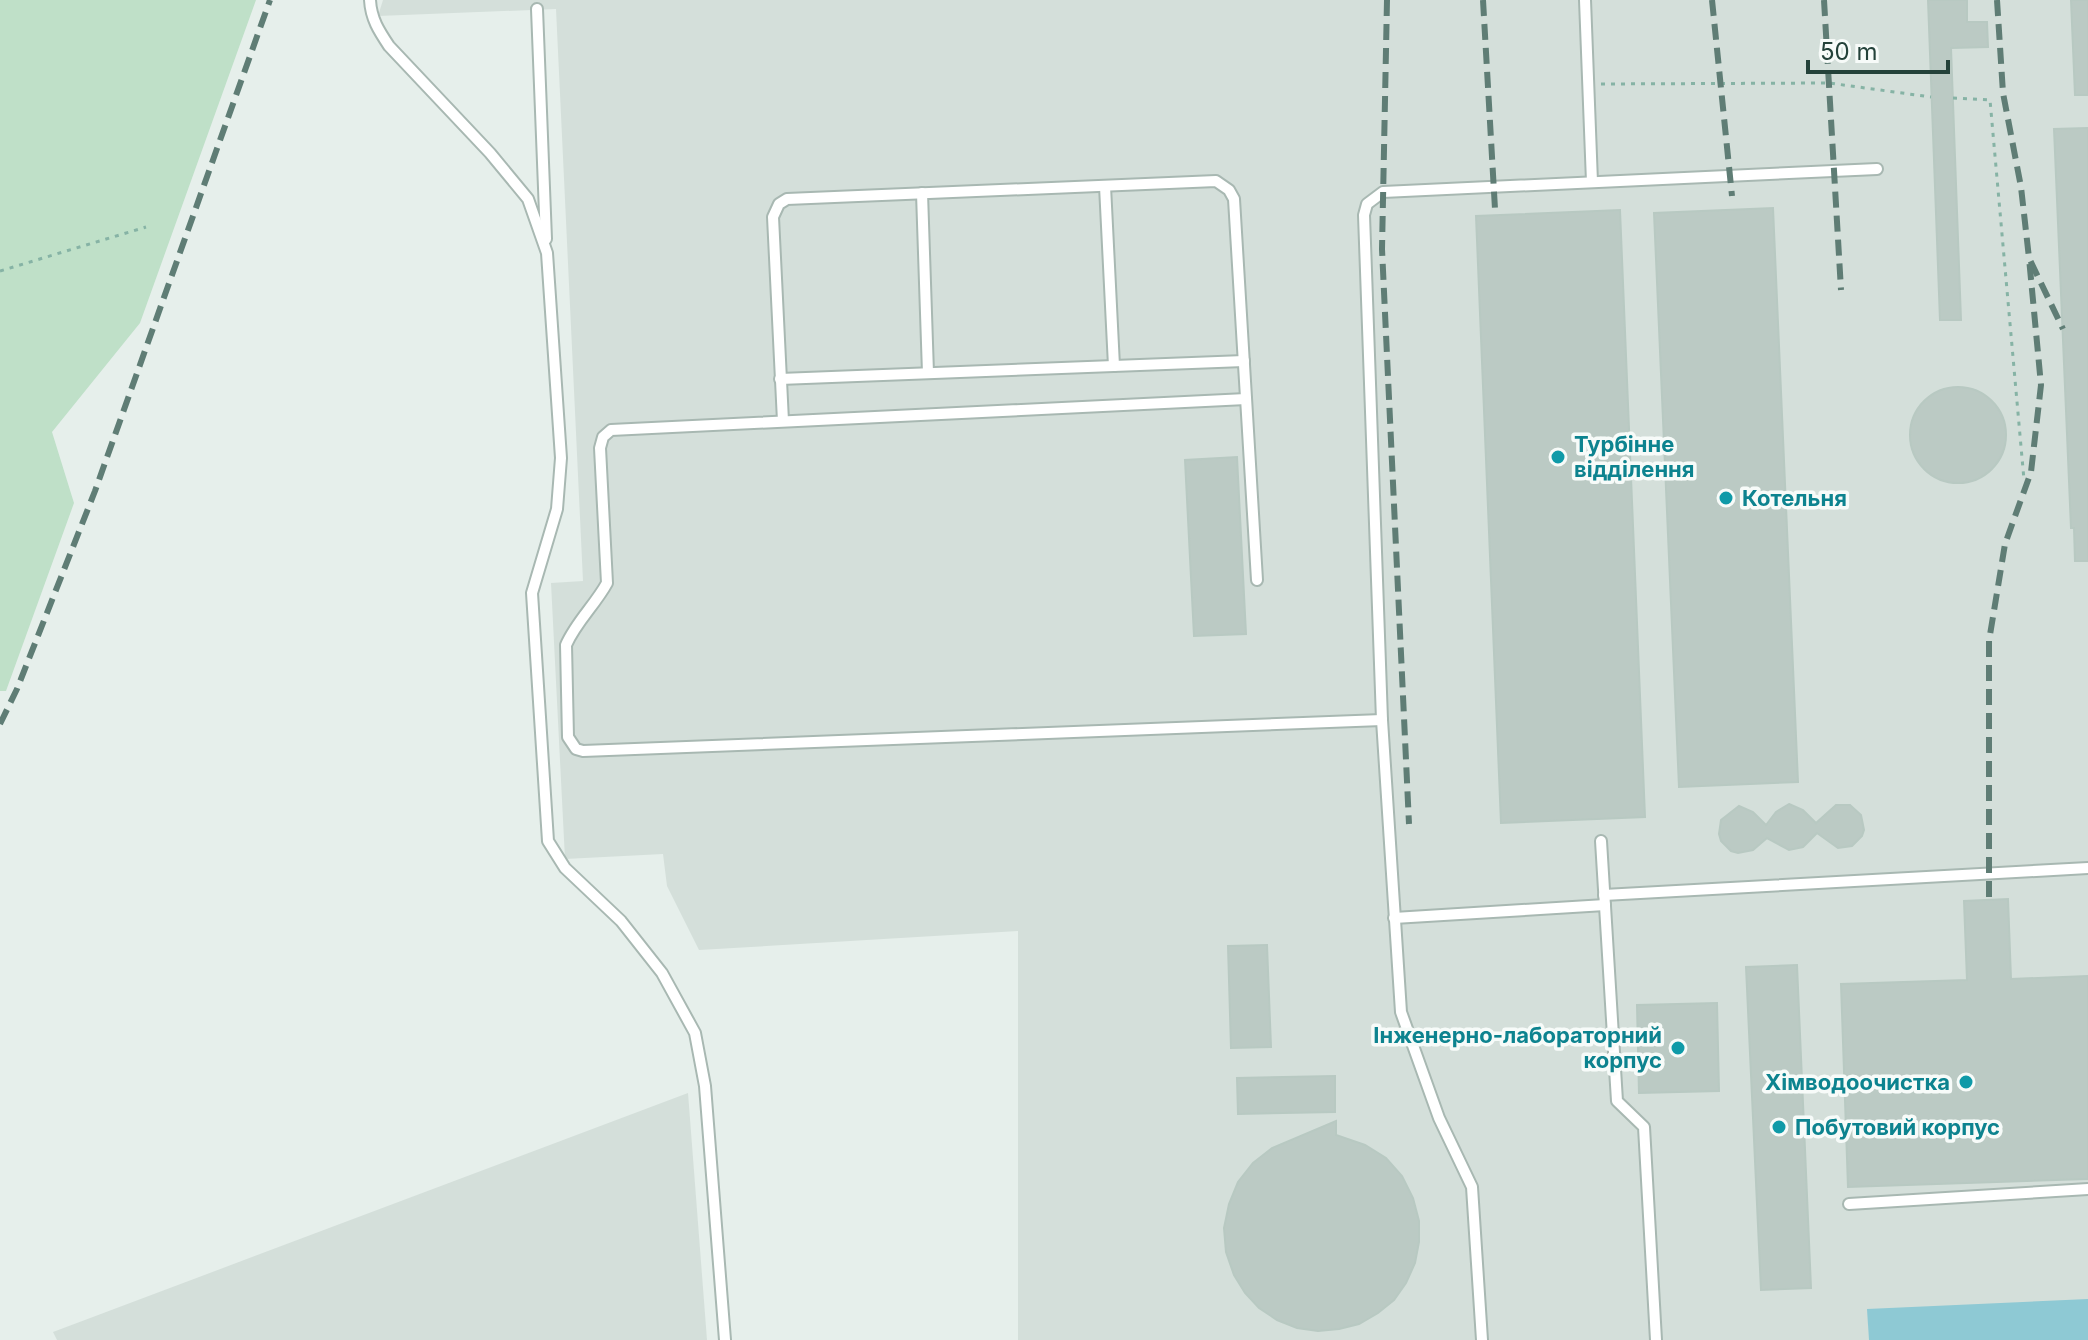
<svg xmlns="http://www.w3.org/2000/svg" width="2088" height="1340" font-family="Inter,sans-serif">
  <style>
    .built { fill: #d4dfda }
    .green { fill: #bfe0c8 }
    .water { fill: #8ec9d4 }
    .building { fill: #bbcac4; stroke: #b8c9c2; stroke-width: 2 }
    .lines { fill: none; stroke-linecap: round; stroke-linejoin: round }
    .lane-casing { stroke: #a8b8b2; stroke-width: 14 }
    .path { stroke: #86b3a5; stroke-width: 3; stroke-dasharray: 4 6; stroke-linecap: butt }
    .lane { stroke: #fff; stroke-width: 10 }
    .rail { stroke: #5f7d75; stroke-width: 6; stroke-dasharray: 16 8; stroke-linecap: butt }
    .culture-dot { fill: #0f9aa8; stroke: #f7fbf9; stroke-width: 3 }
    .labels { text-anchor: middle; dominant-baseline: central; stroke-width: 7; stroke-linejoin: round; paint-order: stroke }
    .culture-label { font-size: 22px; font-weight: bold; fill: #0d838f; stroke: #f7fbf9; text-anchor: start }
  </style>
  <rect width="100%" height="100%" fill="#e6efeb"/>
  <!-- built -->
  <g class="built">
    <polygon points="383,0 2088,0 2088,1340 1018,1340 1018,931 699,950 667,886 663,854 565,859 551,583 583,581 556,9 378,16"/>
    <polygon points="688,1093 707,1340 57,1340 53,1332"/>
  </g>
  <!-- green -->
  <polygon class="green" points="0,0 256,0 140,323 52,432 74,503 6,691 0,691"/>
  <!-- water -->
  <polygon class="water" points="2088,1299 2088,1340 1869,1340 1867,1309"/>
  <!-- building -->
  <g class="building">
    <polygon points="1928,0 1967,0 1967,22 1987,22 1988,47 1951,48 1961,320 1940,320"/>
    <polygon points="2071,0 2088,0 2088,95 2075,95"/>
    <polygon points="2088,128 2088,561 2075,561 2074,528 2071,528 2054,129"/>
    <polygon points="1773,208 1798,782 1679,787 1654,213"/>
    <polygon points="1620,210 1645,817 1501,823 1476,216"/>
    <circle cx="1958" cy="435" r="48"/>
    <polygon points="1237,457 1246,634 1194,636 1185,460"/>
    <polygon points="1789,804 1803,810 1816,823 1836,805 1850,805 1861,815 1864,830 1862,836 1852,846 1838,848 1817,833 1803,847 1789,850 1767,838 1753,850 1738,853 1731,851 1721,841 1719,834 1721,820 1739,806 1753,812 1766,825 1776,812"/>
    <polygon points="2008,899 2011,979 2088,976 2088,1179 1848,1187 1841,984 1967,980 1964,901"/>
    <polygon points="1267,945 1271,1047 1231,1048 1228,946"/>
    <polygon points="1797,965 1811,1288 1761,1290 1746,967"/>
    <polygon points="1717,1003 1719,1091 1639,1093 1637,1005"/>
    <polygon points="1335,1076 1335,1112 1238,1114 1237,1078"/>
    <polygon points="1336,1121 1336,1135 1365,1145 1386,1158 1402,1176 1413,1198 1419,1221 1419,1242 1415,1263 1406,1283 1394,1300 1378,1313 1359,1324 1339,1329 1318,1331 1297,1328 1277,1320 1259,1308 1245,1293 1234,1275 1226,1252 1224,1228 1229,1204 1238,1182 1253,1163 1272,1148"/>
  </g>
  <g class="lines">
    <defs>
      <g id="lane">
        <path d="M370,0C371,19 379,31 389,46L490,153L528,199L547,253L561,458L557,509L532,593L548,841L565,868L621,921L662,973L695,1033L705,1086L725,1340"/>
        <polyline points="1585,0 1592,182"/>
        <polyline points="537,9 546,239"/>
        <polyline points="1105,186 1114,366"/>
        <polyline points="922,193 928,373"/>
        <polyline points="780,379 1244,361"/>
        <path d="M1246,399L611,430L603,437L600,448L607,583C595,605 576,622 566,645L568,737L576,749L583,751L1382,720"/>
        <polyline points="783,421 773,217 779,204 787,199 1216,181 1229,190 1234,199 1257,580"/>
        <polyline points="1601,841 1617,1101 1644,1127 1656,1340"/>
        <polyline points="1604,895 2088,868"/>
        <polyline points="1394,918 1605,905"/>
        <polyline points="1849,1204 2088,1189"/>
        <polyline points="1482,1340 1472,1187 1439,1118 1401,1012 1382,720 1364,215 1367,204 1383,192 1877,169"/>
      </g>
    </defs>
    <!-- lane casing -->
    <use href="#lane" class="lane-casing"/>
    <!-- path -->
    <g class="path">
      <polyline points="1601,84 1829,83 1931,97"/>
      <polyline points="1953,98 1990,100 2024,480"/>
      <polyline points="0,271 146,227"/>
    </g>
    <!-- lane -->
    <use href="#lane" class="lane"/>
    <!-- rail -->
    <g class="rail">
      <polyline points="1387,0 1382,249 1409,824"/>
      <polyline points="1483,0 1495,209"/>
      <polyline points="1712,0 1732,196"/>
      <polyline points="1824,0 1841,290"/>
      <polyline points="1997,0 2003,93 2021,187 2029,258 2063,329"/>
      <polyline points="0,724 17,689 95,491 270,0"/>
      <polyline points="1989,897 1989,641 2005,544 2031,472 2041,385 2029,258"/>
    </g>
  </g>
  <!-- markers -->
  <g class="culture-dot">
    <circle cx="1558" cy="457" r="8"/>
    <circle cx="1726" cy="498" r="8"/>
    <circle cx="1678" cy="1048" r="8"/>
    <circle cx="1966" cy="1082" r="8"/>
    <circle cx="1779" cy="1127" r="8"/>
  </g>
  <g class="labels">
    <!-- culture labels -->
    <g class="culture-label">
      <text x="1574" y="444">Турбінне<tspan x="1574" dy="25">відділення</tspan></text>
      <text x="1742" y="498">Котельня</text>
      <text x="1662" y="1035" text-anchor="end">Інженерно-лабораторний<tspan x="1662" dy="25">корпус</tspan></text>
      <text x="1950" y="1082" text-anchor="end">Хімводоочистка</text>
      <text x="1795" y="1127">Побутовий корпус</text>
    </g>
  </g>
  <!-- scale -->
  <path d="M1808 60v12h140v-12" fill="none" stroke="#24423a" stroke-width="4"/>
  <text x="1820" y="60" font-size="24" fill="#24423a" stroke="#f7fbf9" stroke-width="6" paint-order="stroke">50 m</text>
</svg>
